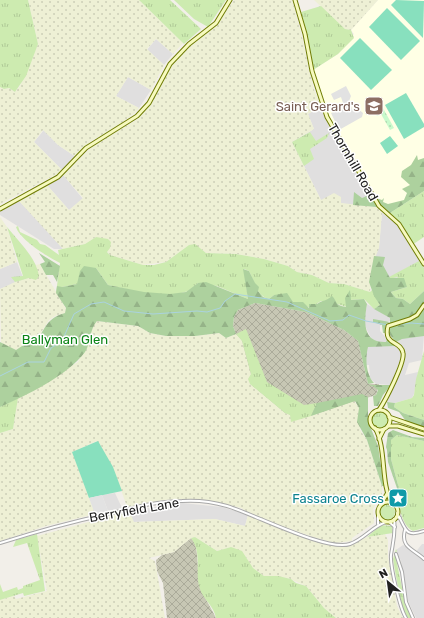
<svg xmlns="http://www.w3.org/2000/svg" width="424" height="618" font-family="Rubik,sans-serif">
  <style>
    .residential { fill: #e0dfdf }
    .education { fill: #ffffe5 }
    .construction { fill: url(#construction-cross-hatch) }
    .farmland { fill: url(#farmland-dots) }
    .grass { fill: url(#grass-tufts) }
    .forest { fill: url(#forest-firs) }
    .park { fill: url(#park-dots) }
    .pitch { fill: #88e0be }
    .parking { fill: #e2e2e2 }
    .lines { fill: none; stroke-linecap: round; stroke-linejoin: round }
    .stream { stroke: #aad3df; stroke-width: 1 }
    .street-casing { stroke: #a9a9a9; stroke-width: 4 }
    .secondary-casing { stroke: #707d05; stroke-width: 5 }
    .street { stroke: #fff; stroke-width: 2 }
    .secondary { stroke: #f7fabf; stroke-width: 3 }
    .labels { text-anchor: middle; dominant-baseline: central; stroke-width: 3; stroke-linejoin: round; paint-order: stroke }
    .education-label { font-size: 13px; fill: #785e54; stroke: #fff; text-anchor: end }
    .street-label { font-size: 13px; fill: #222; stroke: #fff }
    .park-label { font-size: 13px; fill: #0c8416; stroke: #fff }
    .culture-label { font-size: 13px; fill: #0d838f; stroke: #fff; text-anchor: end }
  </style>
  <defs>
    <pattern id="construction-cross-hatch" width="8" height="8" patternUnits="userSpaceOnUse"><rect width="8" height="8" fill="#c7c7b4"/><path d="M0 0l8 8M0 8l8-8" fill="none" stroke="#abab9a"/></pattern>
    <pattern id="farmland-dots" width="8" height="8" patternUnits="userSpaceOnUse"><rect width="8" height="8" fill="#eef0d5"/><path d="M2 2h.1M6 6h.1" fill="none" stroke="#ccceb7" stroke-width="1.8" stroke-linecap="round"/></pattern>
    <pattern id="grass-tufts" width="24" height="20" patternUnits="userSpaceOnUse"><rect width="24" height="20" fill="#cdebb0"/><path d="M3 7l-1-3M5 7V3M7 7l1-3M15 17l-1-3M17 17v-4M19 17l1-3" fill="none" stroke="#b0c997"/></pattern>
    <pattern id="forest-firs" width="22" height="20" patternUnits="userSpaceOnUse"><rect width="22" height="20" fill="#add19e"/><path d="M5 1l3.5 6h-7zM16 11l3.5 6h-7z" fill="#95b388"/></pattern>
    <pattern id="park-dots" width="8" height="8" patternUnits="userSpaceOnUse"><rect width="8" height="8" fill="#c8facc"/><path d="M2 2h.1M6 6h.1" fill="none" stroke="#acd6af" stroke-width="1.8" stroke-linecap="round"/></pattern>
  </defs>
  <rect width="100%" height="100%" fill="#f2efe9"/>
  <!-- residential -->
  <g class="residential">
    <polygon points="156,39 173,54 164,65 147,50"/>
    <polygon points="128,77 151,90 139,108 116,96"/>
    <polygon points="320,107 338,142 377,207 358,206 321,200 292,142 314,129 308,114"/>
    <polygon points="44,130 58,145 76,157 63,171 34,142"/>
    <polygon points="63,175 83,199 69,210 47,185"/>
    <polygon points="18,200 33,215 63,249 54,249 0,215 0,212"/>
    <polygon points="382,213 396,224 424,268 424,291 390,279 383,265 374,256 379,247"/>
    <polygon points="17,262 24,280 0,289 0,269"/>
    <polygon points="367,304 390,318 390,321 382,322 380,326 380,331 387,339 386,342 378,343 371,338 367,330 364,322"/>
    <polygon points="424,335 422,360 409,363 405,375 418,372 414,394 412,398 395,403 387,402 404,355 403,348 395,342 399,337"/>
    <polygon points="360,345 395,346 400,351 402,354 391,385 376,384 370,378 369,365 364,365"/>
    <polygon points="115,493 122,508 108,511 102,495"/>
    <polygon points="182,503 222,507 242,513 248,515 245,526 215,519 133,522 129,511"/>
    <polygon points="422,544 424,544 424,618 416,618 408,601 401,561 396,550 403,545 415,553"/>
  </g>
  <!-- education -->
  <polygon class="education" points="378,0 424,0 424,191 390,213 380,206 327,115 313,70 338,54 354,34 351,30"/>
  <!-- construction -->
  <g class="construction">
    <polygon points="255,303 306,312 344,330 358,341 368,384 379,384 376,395 301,419 285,413 250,384 242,341 236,334 233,326 234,317 238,310"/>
    <polygon points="191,538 195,543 197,554 199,586 216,618 167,618 163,583 157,571 156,560 162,555 174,552"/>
  </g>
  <!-- farmland -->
  <g class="farmland">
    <polygon points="28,0 139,0 183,43 173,54 156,39 147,49 164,65 151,90 128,77 116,96 139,108 137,111 118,126 91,141 76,157 58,145 43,130 34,142 63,171 0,204 0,87 4,89 9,88 15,92 20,86 38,44"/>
    <polygon points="234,0 292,0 298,20 314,90 322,106 308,114 314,129 292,142 321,200 334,193 341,197 341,203 377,207 382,213 379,248 372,266 370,292 344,284 329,283 312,275 297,272 288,266 264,259 236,254 206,253 201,249 189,245 166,262 143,265 110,255 96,237 85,244 63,249 18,200 47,185 69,210 83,198 63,175 95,144 138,119 153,98 172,64 195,40 216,25"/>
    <polygon points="314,0 378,0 351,30 345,29"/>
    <polygon points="0,217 7,227 17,262 0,269"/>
    <polygon points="40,264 66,309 65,313 55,316 49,320 35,342 25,344 16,350 6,346 1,342 0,289 15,282 29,278 37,270 36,265"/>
    <polygon points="97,321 138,326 150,333 166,336 195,336 219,333 226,338 236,334 242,341 251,374 250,384 285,413 301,419 354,401 359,408 360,430 367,440 382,486 382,494 373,509 374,523 352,538 352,541 335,543 313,537 256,517 241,508 221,503 180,499 164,500 127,507 118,481 97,441 73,452 95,514 46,526 0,541 0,433 13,429 18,398 78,362 90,337 93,325"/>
    <polygon points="129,511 134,522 215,519 245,526 248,515 314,541 341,547 347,546 367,537 385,534 388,540 388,557 397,606 403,618 336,618 324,608 306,586 288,578 264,576 253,568 248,563 247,558 231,547 217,551 195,537 191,538 174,552 149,558 155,561 165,618 0,618 0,600 14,596 16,599 47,591 37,536"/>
  </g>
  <!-- grass -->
  <g class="grass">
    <polygon points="0,0 28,0 38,44 26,76 15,92 9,88 4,89 0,87"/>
    <polygon points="139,0 170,0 201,29 184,44"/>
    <polygon points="174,0 226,0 208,27 194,19"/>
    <polygon points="321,6 345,29 351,30 354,38 338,54 313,70 301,12"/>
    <polygon points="310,132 316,141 329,133 327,138 310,149 314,159 304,166 292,142"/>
    <polygon points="424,191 424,237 412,245 401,223 390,213"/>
    <path d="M18,226L20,232L37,240L40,244L45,245L59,255L58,250L85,244L96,237L108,239L111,242L110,248L107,252L110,255L143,265H154L166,262L189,245L195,244L206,253L236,254L264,259L288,266L297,272L312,275L329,283L344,284L370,292L372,290L380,305L374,309L364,299L350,300V291L347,307L328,301H321L310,308L299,302H293L274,295L269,299C256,296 255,282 249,271L244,269L248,299L217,286L198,283C194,286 190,291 185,292C161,299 132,290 108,285L96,268L77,284L62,287L56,293L60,263C48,257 20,240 16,227Z"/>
    <path d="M7,227C19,242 36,257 39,276L36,280L29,278L15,282L11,277L23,276Z"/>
    <polygon points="419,261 424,268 424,291 410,304 403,299 396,298 391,292 407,287 397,277 390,279 389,277"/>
    <polygon points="246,329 267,382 304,405 317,403 311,416 291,422 290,415 285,413 250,384 248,379 251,374 242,341 236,334"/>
    <polygon points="424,351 424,420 403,413 394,407 395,403 412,398 414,395 416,379"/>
    <polygon points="18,398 13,429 0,433 0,407"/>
    <circle cx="380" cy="420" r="8"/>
    <path d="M397,435L424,441V528L413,531C403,527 397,506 401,496L391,459V440Z"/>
    <circle cx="387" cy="512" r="8"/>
    <polygon points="381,525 392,526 393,533 367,537"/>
    <polygon points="37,534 45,591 24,596 23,593 0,600 0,584 3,592 17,587 18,590 23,588 23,586 40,580 27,543 13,547 16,540"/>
    <path d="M195,537L217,551L231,547L242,551L253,568L264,576H278L291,579L296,583L306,586L324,608L336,618H216C214,606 203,599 200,589C194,573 203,554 191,538Z"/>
    <polygon points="396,549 397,551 395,554 405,602 412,618 408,618 402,608 395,571 393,559"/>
  </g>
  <!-- forest -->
  <g class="forest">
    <polygon points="417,155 418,160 424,158 424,191 390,213 380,206 376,198 382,200 384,198 383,202 388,204 404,200 407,193 402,189 410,185 401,177 402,171 411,165"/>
    <polygon points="354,192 362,198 367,196 371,197 377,207 353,205"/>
    <polygon points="39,253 60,266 57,282 53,275 46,275 40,264 45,262"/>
    <polygon points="374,256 385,257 383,265 390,278 404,278 407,287 391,292 396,298 403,299 410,304 424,291 424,336 402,339 396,342 389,334 390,322 386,324 385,333 383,333 382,325 373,322 373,319 390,322 390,318 374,309 380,305 374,296 369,282"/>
    <path d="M84,266L96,268L108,285L144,292L170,294L186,292L198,283L206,282L248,299L243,269L249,271L255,283L259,287L258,291L263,297L269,299L274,295L287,293L293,302H303L309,308V304H317C322,300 327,301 332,296C338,302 334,305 346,307L345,298L350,290L351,300L364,299L367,304C364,321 362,343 386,342L387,339L395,346L368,347C365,359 366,374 374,383L368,384L358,341L344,330L306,312L255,303L238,310L234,317L233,326L236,334L226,338L219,333L195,336H166L150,333L138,326L97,321C89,330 91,343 85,352C67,376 27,395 0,407V342L16,350L25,344L36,342C46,327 47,318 65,313L66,308L56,293L57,286L62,287L77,284L80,271Z"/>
    <polygon points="367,385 391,385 383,395 378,406 374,406 373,396 376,395 378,390 373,386"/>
    <polygon points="362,394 368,397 368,421 378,446 384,486 382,486 367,440 357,422 359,408 355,401 311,416 317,403"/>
    <polygon points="387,402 395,403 394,407 403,413 424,420 424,427 406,421 399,412 388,408"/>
    <polygon points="393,430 412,437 424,438 424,441 397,435 391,440 391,459 401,496 401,500 399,501 400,497 388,462 387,450 386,447 388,433"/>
  </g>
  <!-- park -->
  <polygon class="park" points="378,99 394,128 390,130 381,114 377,116 369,104"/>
  <!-- pitch -->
  <g class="pitch">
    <polygon points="396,0 424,1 423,38 391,5"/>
    <polygon points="387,8 420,41 401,60 369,27"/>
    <polygon points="360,38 392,70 371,90 340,58"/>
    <polygon points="406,93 424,124 424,127 404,139 385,105"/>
    <polygon points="390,136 398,146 387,154 380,143"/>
    <polygon points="98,441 113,467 122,491 89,498 72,452"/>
  </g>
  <!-- parking -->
  <g class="parking">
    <polygon points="346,86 351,96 349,101 353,111 358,109 363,113 362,117 339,130 331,113 345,109 341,97 334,100 331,94"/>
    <polygon points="102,495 108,511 95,514 89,498"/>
  </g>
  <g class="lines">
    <!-- stream -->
    <g class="stream">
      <polyline points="395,325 411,323 424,324"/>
      <polyline points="0,376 28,362 44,362 51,348 62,341 74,314 91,304 104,302 124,311 153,314 197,311 207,312 220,308 225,301 235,294 287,302 330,321 343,320 349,315 366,321 388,325"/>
    </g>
    <defs>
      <g id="street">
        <path d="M397,513C406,528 404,538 424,531"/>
        <polyline points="396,517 400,518"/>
        <path d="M394,519C396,533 393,542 391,555C390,566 400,609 406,618"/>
        <polyline points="389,522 395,527"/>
        <polyline points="378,524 378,515"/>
        <path d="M405,530C400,548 414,549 424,559"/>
        <path d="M0,543C35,532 71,522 108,514C132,508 157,501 182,501C196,500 213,502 227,506C254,514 327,552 350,544C364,539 373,526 386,522"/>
        <polyline points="396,554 402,572 406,602 413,618"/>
      </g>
      <g id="secondary">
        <polyline points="295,0 305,34 312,71 327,117 379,206 399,224 424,264"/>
        <polyline points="0,209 58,177 86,148 137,116 149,103 170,64 189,44 216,23 230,0"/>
        <path d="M379,410C385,401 405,363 403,353C401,340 383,346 388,326L410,319L417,315L424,305"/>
        <circle cx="380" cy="420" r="10"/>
        <polyline points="389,417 424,429"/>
        <polyline points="388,426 398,426 424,434"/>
        <path d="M375,428C387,448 380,484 392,503"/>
        <polyline points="379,439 384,429"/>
        <circle cx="388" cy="512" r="10"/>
        <polyline points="381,504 387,494"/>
      </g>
    </defs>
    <!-- street casing -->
    <use href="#street" class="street-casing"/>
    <!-- secondary casing -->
    <use href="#secondary" class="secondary-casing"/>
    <!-- street -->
    <use href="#street" class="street"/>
    <!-- secondary -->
    <use href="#secondary" class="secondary"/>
  </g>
  <!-- icons -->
  <defs>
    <symbol id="school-square" viewBox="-11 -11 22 22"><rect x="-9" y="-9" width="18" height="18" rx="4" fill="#8d6e63" stroke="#fff"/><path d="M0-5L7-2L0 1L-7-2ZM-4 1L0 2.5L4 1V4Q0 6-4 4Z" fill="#fff"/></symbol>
    <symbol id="sight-square" viewBox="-11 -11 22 22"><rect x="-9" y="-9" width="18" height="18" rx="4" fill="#0f9aa8" stroke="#fff"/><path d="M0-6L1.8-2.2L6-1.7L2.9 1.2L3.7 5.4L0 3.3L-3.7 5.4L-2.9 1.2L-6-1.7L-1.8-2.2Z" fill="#fff"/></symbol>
  </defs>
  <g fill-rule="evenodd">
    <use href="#school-square" x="363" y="95" width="22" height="22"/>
    <use href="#sight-square" x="387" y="487" width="22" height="22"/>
  </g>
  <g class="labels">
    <!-- education labels -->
    <g class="education-label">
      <text x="360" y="106">Saint Gerard's</text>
    </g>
    <!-- street labels -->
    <g class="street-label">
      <text transform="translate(353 162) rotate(60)">Thornhill Road</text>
      <text transform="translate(134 510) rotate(-10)">Berryfield Lane</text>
    </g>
    <!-- park labels -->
    <g class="park-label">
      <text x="65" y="339">Ballyman Glen</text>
    </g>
    <!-- culture labels -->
    <g class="culture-label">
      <text x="384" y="498">Fassaroe Cross</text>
    </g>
  </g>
  <!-- north arrow -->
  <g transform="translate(388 582) rotate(331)" stroke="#ffffff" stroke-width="3" paint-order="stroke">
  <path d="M0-3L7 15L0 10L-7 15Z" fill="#222222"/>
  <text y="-6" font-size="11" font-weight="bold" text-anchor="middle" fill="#222222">N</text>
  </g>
</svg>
